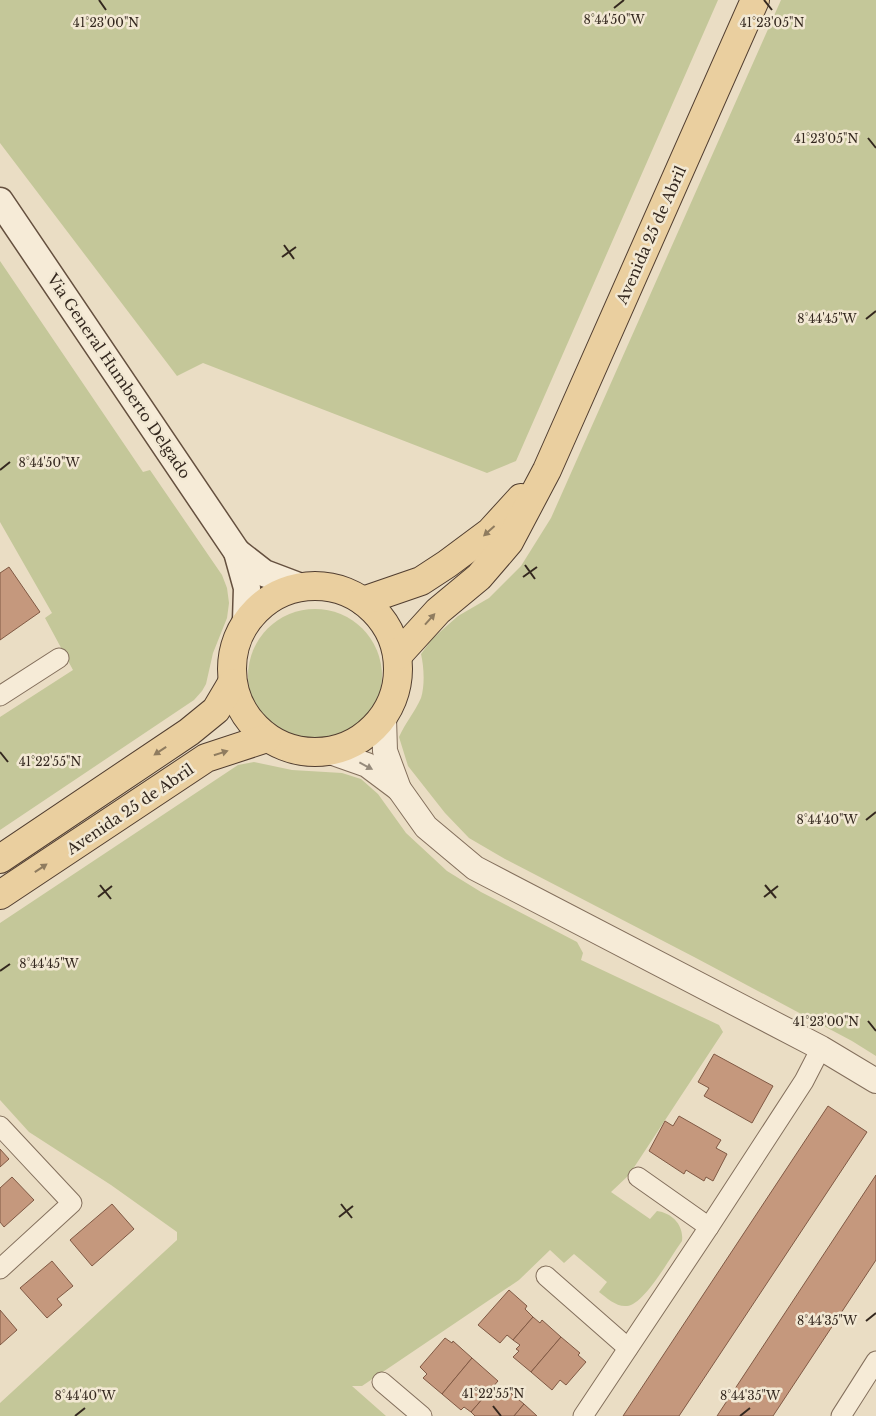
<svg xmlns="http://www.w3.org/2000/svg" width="876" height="1416" font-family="'Libre Baskerville',serif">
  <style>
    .green { fill: #c4c799 }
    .building { fill: #c5987d; stroke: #805944 }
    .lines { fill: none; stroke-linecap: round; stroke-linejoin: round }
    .minor-casing { stroke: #836f5c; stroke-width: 21 }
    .tertiary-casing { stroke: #836f5c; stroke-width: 26 }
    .secondary-casing { stroke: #65503f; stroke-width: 29 }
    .primary-casing { stroke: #513e30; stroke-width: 30 }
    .minor { stroke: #f6ebd7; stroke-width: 19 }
    .tertiary { stroke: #f6ebd7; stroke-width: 24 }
    .secondary { stroke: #f6ebd7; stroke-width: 26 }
    .primary { stroke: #eacf9f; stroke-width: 28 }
    .oneway { fill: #8f7c5f }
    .oneway2 { fill: #958a7b }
    .ticks { fill: none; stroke: #34281f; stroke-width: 2 }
    .labels { text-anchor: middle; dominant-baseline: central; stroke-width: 5; stroke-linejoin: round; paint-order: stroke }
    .street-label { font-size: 15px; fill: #34281f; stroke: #f2e8d3 }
    .ticks-label { font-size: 12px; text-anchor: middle; fill: #34281f; stroke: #f2e8d3; stroke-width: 5; stroke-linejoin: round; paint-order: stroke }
  </style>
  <rect width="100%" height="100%" fill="#eaddc4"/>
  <!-- green -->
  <g class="green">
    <polygon points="0,0 718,0 516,461 487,473 203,363 177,376 0,143"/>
    <path d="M781,0H876V1056L852,1041L696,958L505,859L469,838L445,813L408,766L399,737C405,723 415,712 421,698C425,685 424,667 421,654L432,639L458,616L489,598L521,566L551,518Z"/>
    <polygon points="0,261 143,472 150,470 222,575 227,588 229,603 227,618 213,653 206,684 202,691 194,700 0,830 0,717 73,670 45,618 52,613 0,522"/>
    <circle cx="315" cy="676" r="67"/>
    <path d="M254,762L292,770L342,773L361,779L378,794L406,833L447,871L481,892L577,942L583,953L581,960L719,1025L723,1032L629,1175L611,1192L650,1219L657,1211C672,1213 684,1225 682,1241C671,1256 644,1305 627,1306C616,1307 607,1298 599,1292L607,1282L574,1254L564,1263L550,1250L519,1280L362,1386H352L386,1416H0V1403L177,1240V1232L111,1185L29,1132L0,1100V923L238,765Z"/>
  </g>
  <!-- building -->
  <g class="building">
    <polygon points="9,567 40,612 0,640 0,573"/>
    <polygon points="714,1054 773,1086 752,1123 704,1096 709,1088 698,1082"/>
    <polygon points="828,1106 867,1132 679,1416 623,1416"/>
    <polygon points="679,1116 721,1140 716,1148 727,1154 713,1181 706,1177 704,1181 686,1170 684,1174 649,1151 665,1121 673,1126"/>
    <polygon points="0,1149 9,1159 0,1167"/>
    <polygon points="876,1175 876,1260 773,1416 717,1416"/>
    <polygon points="12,1177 34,1200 4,1227 0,1222 0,1188"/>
    <polygon points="112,1204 134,1229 92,1266 70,1240"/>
    <polygon points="52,1261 73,1286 57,1299 62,1305 47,1318 20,1288"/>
    <polygon points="509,1290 527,1306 525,1309 533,1317 513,1340 507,1335 500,1343 478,1325"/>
    <polygon points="0,1310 17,1330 0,1345"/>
    <polygon points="533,1317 540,1323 542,1320 561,1337 531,1372 513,1357 519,1351 516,1349 520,1345 513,1340"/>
    <polygon points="561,1337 580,1353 578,1355 586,1362 566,1385 560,1380 552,1390 531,1372"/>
    <polygon points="445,1338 452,1343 453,1341 472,1358 442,1394 423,1378 427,1374 420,1367"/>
    <polygon points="472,1358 498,1381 471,1412 464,1407 461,1410 442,1394"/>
    <polygon points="491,1389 499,1395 503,1391 505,1393 507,1390 524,1404 514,1416 475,1416 471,1412"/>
    <polygon points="524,1404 537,1416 514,1416"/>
  </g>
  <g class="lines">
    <defs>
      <g id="minor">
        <polyline points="0,696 59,658"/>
        <polyline points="0,1126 72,1203 0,1269"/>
        <polyline points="638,1177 709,1227"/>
        <polyline points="546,1276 628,1348"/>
        <polyline points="382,1382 422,1416"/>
        <polyline points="583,1416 709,1227 804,1081 821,1048"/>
        <polyline points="841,1416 876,1361"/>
      </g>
      <g id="tertiary">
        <polyline points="384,718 385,751 399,789 426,827 475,868 821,1048 876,1081"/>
        <polyline points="330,752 367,765 399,789"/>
      </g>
      <g id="secondary">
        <polyline points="0,201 237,552 247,588 246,621"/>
        <polyline points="237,552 264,573 301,587"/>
      </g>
      <g id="primary">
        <circle cx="315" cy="669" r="83"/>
        <polyline points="363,601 421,581 447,564 490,532 521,498"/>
        <polyline points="398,655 438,611 479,577 509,542 547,470 755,0"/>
        <polyline points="0,859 189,732 216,710 232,683"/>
        <polyline points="0,895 206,758 267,738"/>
      </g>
    </defs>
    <!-- minor casing -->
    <use href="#minor" class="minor-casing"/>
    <!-- tertiary casing -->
    <use href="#tertiary" class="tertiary-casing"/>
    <!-- secondary casing -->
    <use href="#secondary" class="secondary-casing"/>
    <!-- primary casing -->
    <use href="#primary" class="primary-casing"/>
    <!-- minor -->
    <use href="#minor" class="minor"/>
    <!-- tertiary -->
    <use href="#tertiary" class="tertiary"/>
    <!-- secondary -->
    <use href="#secondary" class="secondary"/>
    <!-- primary -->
    <use href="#primary" class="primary"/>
  </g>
  <!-- one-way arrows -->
  <defs><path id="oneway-solid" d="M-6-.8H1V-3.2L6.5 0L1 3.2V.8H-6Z" transform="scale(1.25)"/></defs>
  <g class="oneway">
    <use href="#oneway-solid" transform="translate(489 531) rotate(138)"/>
    <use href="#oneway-solid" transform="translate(430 619) rotate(-48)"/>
    <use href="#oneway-solid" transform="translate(160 751) rotate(146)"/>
    <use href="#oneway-solid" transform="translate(221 753) rotate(-18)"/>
    <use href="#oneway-solid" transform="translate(41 868) rotate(-34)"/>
  </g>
  <use class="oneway2" href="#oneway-solid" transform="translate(366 766) rotate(28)"/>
  <!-- ticks -->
  <path class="ticks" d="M99,0L106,10M764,0L772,10M614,8L624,0M868,138L876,148M284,245L294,259M282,257L296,247M866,319L876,311M0,470L10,462M525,565L535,579M523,577L537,567M0,752L8,762M866,820L876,812M100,885L111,899M765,885L776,898M98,897L112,886M764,897L778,886M0,971L10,964M868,1021L876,1031M341,1204L352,1218M339,1217L353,1206M866,1321L876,1313M493,1406L501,1416M75,1416L85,1408M740,1416L750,1408"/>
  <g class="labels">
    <!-- street labels -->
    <g class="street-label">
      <text transform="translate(651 235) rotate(-66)">Avenida 25 de Abril</text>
      <text transform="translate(119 376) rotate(56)">Via General Humberto Delgado</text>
      <text transform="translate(130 809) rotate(-34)">Avenida 25 de Abril</text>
    </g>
  </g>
  <g class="ticks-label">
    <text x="614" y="24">8°44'50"W</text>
    <text x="106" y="27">41°23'00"N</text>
    <text x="772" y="27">41°23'05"N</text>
    <text x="826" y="143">41°23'05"N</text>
    <text x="827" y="323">8°44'45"W</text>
    <text x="49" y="467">8°44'50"W</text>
    <text x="50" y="766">41°22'55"N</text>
    <text x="827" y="824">8°44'40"W</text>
    <text x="49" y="968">8°44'45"W</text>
    <text x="826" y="1026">41°23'00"N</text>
    <text x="827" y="1325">8°44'35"W</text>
    <text x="493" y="1398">41°22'55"N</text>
    <text x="85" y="1400">8°44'40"W</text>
    <text x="750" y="1400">8°44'35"W</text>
  </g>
</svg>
